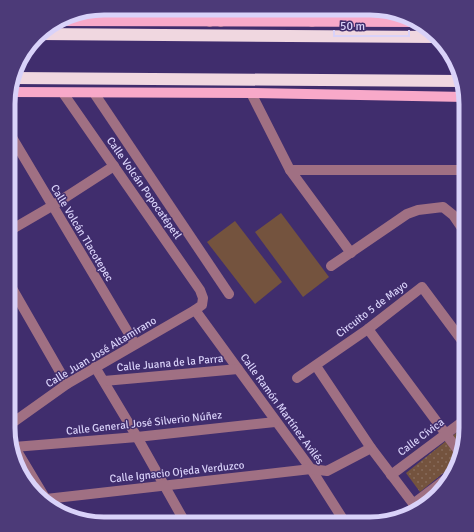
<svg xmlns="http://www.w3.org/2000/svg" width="474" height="532" font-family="Signika,sans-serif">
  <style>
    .park { fill: url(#park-dots) }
    .pitch { fill: #74533e }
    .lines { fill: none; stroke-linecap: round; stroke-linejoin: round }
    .minor { stroke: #a07083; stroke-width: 10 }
    .major { stroke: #f8a9c9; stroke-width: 10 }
    .highway { stroke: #f0d7e0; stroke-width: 12 }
    .labels { text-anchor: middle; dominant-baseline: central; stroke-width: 3; stroke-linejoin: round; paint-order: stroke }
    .street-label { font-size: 11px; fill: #d9d2f9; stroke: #402d6d }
    .rim { fill: none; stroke: #d9d2f9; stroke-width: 5 }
  </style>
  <defs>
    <pattern id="park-dots" width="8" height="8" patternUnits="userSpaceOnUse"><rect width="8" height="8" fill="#74533e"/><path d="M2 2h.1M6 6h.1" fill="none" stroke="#876b5b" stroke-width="1.8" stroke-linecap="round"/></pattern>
  </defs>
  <rect width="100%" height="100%" fill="#402d6d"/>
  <!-- park -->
  <polygon class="park" points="466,425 466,434 457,462 420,492 406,473"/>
  <!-- pitch -->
  <g class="pitch">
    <polygon points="281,213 329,277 303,297 255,232"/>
    <polygon points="235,221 282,282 255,304 207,242"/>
  </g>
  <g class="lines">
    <!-- minor -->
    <g class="minor">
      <polyline points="210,22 211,11"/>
      <polyline points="221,22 222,11"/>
      <polyline points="312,22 313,10"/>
      <polyline points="94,93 229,294"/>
      <polyline points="251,93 290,170 351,253"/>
      <polyline points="10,134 135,344"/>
      <polyline points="290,170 466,170"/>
      <polyline points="9,231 52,206 114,166"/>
      <polyline points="331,266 407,214 418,210 443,207 453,215 466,234"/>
      <polyline points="9,283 67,384"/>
      <polyline points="195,310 311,469 346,524"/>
      <polyline points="368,329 460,453"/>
      <polyline points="316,366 371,448 418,510"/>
      <polyline points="95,367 137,437 186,524"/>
      <polyline points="297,378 368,329 422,287 466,346"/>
      <polyline points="104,381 238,369"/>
      <polyline points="8,426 67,384 195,310 202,305 203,298 200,290 63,93"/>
      <polyline points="11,441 50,506"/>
      <polyline points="14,447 137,437 275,422"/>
      <polyline points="391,475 466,419"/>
      <polyline points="46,499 311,469 327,471 371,448"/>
      <polyline points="413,504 454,473"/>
    </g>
    <!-- major -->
    <g class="major">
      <polyline points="59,21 420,22"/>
      <polyline points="10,92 251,93 466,97"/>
    </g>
    <!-- highway -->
    <g class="highway">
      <polyline points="39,34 435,37"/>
      <polyline points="13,78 460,81"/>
    </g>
  </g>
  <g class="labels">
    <!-- street labels -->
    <g class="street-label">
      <text transform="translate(144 188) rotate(55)">Calle Volcán Popocatépetl</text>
      <text transform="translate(82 233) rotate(59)">Calle Volcán Tlacotepec</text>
      <text transform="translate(372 309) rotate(-37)">Circuito 5 de Mayo</text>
      <text transform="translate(101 352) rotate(-31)">Calle Juan José Altamirano</text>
      <text transform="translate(170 363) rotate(-5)">Calle Juana de la Parra</text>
      <text transform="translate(282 409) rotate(54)">Calle Ramón Martínez Avilés</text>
      <text transform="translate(144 423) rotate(-6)">Calle General José Silverio Núñez</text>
      <text transform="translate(421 437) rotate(-37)">Calle Cívica</text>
      <text transform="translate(177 472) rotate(-6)">Calle Ignacio Ojeda Verduzco</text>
    </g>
  </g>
  <!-- crop -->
  <path d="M0 0H474V532H0ZM104 15H370A89 89 0 0 1 459 104V428A89 89 0 0 1 370 517H104A89 89 0 0 1 15 428V104A89 89 0 0 1 104 15Z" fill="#4c3a78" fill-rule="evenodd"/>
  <path class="rim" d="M104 15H370A89 89 0 0 1 459 104V428A89 89 0 0 1 370 517H104A89 89 0 0 1 15 428V104A89 89 0 0 1 104 15Z"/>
  <!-- scale -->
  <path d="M334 30v6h75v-6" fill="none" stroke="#d9d2f9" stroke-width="2"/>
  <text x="340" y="30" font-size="12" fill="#d9d2f9" stroke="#402d6d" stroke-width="3" paint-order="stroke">50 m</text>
</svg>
